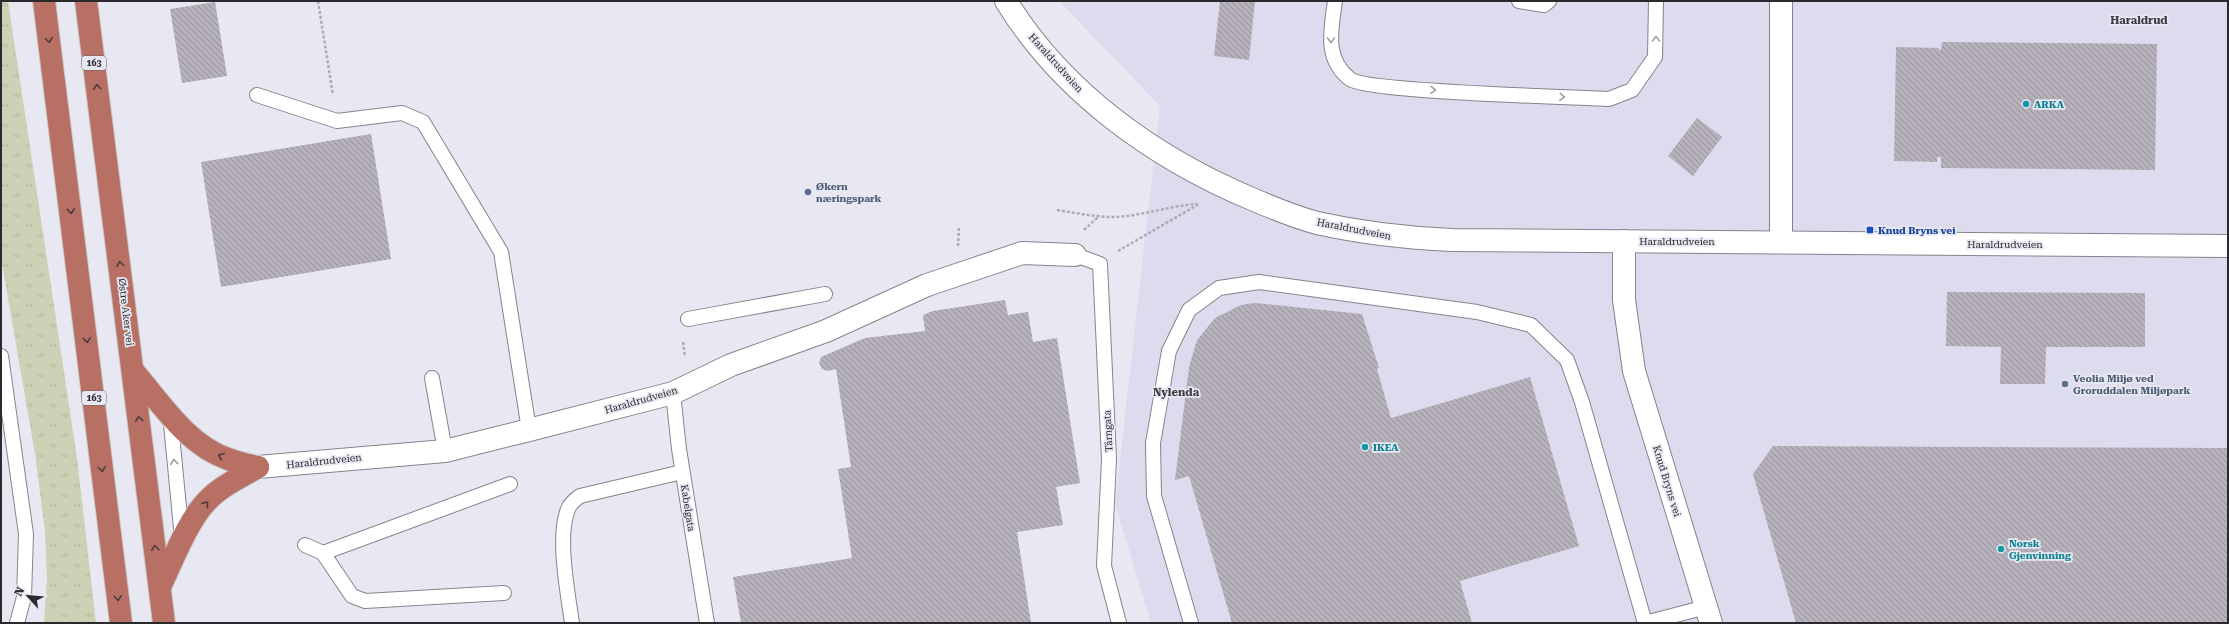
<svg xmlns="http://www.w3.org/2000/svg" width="2229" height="624" font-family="'Roboto Serif',serif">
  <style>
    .built { fill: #dcdcee }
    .grass { fill: url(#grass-tufts) }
    .building { fill: url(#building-back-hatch) }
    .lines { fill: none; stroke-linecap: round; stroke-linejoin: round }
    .lane-casing { stroke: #84848e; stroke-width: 16 }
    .street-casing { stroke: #84848e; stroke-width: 24 }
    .secondary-casing { stroke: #84848e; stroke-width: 24 }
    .highway-casing { stroke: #c8c8c9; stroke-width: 24 }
    .path { stroke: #acacb5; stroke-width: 2.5; stroke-dasharray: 3 2; stroke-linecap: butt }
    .lane { stroke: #fff; stroke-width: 14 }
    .street { stroke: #fff; stroke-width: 22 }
    .secondary { stroke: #fff; stroke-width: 22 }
    .highway { stroke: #b87064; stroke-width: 22 }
    .oneway { stroke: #9f9fa1 }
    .oneway2 { stroke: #4e3c3c }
    .culture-dot { fill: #0f9aa8; stroke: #e8e8f3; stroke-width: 1.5 }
    .service-dot { fill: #5c6f8a; stroke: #e8e8f3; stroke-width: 1.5 }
    .transit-dot { fill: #1a4fb4; stroke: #e8e8f3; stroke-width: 1.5 }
    .labels { text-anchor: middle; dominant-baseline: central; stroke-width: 3.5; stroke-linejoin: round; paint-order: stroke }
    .shield { fill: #e8e8f3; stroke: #636369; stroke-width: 1 }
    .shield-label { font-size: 9px; font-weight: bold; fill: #2a2a2e }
    .street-label { font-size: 10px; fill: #2a2a2e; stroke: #e8e8f3 }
    .culture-label { font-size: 10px; font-weight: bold; fill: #0d838f; stroke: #e8e8f3; text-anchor: start }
    .service-label { font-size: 10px; font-weight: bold; fill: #4e5e75; stroke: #e8e8f3; text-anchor: start }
    .transit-label { font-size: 10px; font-weight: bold; fill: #164399; stroke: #e8e8f3; text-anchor: start }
    .neighbourhood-label { font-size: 11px; font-weight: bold; fill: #3c3c44; stroke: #e8e8f3 }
  </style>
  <defs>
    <pattern id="grass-tufts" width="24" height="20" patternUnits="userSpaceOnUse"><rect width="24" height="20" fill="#cdd2b7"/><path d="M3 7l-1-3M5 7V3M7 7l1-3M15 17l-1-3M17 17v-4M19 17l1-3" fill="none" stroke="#b0b49e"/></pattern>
    <pattern id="building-back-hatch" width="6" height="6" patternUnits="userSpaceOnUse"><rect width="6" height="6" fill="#b6b1bb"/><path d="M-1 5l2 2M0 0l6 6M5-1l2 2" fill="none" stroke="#949098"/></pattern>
  </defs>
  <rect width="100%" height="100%" fill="#e8e8f3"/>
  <!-- built -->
  <polygon class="built" points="1059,1 2228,1 2228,623 1151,623 1115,504 1160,106"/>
  <!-- grass -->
  <polygon class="grass" points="1,1 8,1 77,458 96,623 44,623 47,579 45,531 35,454 1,258"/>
  <!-- building -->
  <g class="building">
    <polygon points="1220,1 1255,1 1249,60 1214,56"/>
    <polygon points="215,2 227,76 182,83 170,9"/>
    <polygon points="1942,42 2157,44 2155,170 1941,168 1941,157 1937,157 1937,162 1894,161 1896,47 1939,48 1938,50 1941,50"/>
    <polygon points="1697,118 1722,137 1693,176 1668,156"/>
    <polygon points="371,134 391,259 221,287 201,162"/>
    <polygon points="1947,292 2145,293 2145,347 2046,347 2045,384 2000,384 2001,347 1946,346"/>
    <polygon points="1005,300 1008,315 1028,312 1033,342 1057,338 1080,483 1056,487 1063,525 1017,532 1031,623 741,623 733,577 852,558 838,469 851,467 836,369 828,371 822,369 819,363 821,357 865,338 925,331 923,315 933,311"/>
    <polygon points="1255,303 1362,314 1379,368 1377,369 1391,418 1530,377 1579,546 1460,581 1472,623 1232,623 1189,476 1175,480 1189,367 1197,340 1215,318 1241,305"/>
    <polygon points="1773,446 2228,448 2228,623 1796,623 1753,474"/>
  </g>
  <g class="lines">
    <defs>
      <g id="lane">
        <path d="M1335,1C1331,30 1324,59 1350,79C1366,92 1574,97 1609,99L1632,90L1655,57L1656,1"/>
        <polyline points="1519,1 1544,5 1549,1"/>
        <polyline points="257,95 337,121 402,113 423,122 501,252 529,430"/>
        <polyline points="1075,255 1100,264 1109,459 1104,566 1119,623"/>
        <polyline points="688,319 825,294"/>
        <polyline points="1,356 26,534 24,597 17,623"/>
        <polyline points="432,378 445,451"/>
        <polyline points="673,393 679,449 707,623"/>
        <polyline points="170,414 182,538"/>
        <polyline points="305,545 323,553 352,596 365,601 504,593"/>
        <polyline points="323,553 510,484"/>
        <path d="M572,623C568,594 556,533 569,507C572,502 576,499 580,496L682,472"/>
        <polyline points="1191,623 1154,496 1153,443 1169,351 1189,310 1219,288 1259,282 1477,312 1531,325 1567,360 1582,402 1645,623"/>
        <polyline points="1645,623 1706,607"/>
      </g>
      <g id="street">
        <polyline points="1781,1 1781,242"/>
        <polyline points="1624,241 1624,300 1634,371 1711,623"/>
        <polyline points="258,467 445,451 529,430 673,393 731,365 826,331 927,285 1022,253 1075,255"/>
      </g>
      <path id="secondary" d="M1006,1C1062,92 1154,158 1252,199C1273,208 1295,217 1317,223C1362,233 1406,238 1452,240L2228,246"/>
      <g id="highway">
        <polyline points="44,1 121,623"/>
        <polyline points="86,1 164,623"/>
        <path d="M134,372C161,403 187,445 228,459C238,463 248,465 258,467"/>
        <path d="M160,587C172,562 188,520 207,501C221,486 241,477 258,467"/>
      </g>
    </defs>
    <!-- lane casing -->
    <use href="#lane" class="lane-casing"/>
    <!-- street casing -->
    <use href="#street" class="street-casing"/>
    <!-- secondary casing -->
    <use href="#secondary" class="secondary-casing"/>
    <!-- highway casing -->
    <use href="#highway" class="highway-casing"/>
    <!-- path -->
    <g class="path">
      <polyline points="318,1 333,95"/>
      <path d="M1057,210C1076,213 1095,217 1115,217C1141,216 1169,206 1197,204"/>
      <polyline points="1084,230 1098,217"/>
      <polyline points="958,246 959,227"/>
      <polyline points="1118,251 1199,204"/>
      <polyline points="683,342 685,357"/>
    </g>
    <!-- lane -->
    <use href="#lane" class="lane"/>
    <!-- street -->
    <use href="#street" class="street"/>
    <!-- secondary -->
    <use href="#secondary" class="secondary"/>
    <!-- highway -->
    <use href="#highway" class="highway"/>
  </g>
  <!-- one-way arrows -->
  <defs><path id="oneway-chevron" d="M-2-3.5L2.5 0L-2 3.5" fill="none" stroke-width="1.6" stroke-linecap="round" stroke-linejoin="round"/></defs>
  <g class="oneway">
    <use href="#oneway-chevron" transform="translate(1656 39) rotate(-90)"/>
    <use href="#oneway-chevron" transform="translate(1331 40) rotate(90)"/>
    <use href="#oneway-chevron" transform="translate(1433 90) rotate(3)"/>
    <use href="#oneway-chevron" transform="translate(1562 97) rotate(3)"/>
    <use href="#oneway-chevron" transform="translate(174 462) rotate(-96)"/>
  </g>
  <g class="oneway2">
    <use href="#oneway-chevron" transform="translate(49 40) rotate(82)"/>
    <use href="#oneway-chevron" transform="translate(97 87) rotate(-97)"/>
    <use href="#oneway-chevron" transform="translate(71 211) rotate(83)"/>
    <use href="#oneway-chevron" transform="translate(120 264) rotate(-97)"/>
    <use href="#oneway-chevron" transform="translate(87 340) rotate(83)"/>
    <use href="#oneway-chevron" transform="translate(139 419) rotate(-97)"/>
    <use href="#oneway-chevron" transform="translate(221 456) rotate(-154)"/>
    <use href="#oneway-chevron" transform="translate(102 469) rotate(83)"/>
    <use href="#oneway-chevron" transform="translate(206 504) rotate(-50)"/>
    <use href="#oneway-chevron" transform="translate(155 548) rotate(-97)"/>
    <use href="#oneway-chevron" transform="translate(118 598) rotate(83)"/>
  </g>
  <!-- markers -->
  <g class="culture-dot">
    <circle cx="2026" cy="104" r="4"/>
    <circle cx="1365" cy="447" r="4"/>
    <circle cx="2001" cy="549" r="4"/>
  </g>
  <g class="service-dot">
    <circle cx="808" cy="192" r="4"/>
    <circle cx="2065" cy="384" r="4"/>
  </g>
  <rect class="transit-dot" x="1866" y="226" width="8" height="8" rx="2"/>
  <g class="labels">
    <!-- shield labels -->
    <g class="shield">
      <rect x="82" y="56" width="24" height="14" rx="3"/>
      <rect x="82" y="391" width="24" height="14" rx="3"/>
    </g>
    <g class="shield-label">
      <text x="94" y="63">163</text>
      <text x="94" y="398">163</text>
    </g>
    <!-- street labels -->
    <g class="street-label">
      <text transform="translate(1056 63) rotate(48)">Haraldrudveien</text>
      <text transform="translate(1354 229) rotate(11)">Haraldrudveien</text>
      <text x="1677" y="241">Haraldrudveien</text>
      <text x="2005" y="244">Haraldrudveien</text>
      <text transform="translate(126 312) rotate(83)">Østre Aker vei</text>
      <text transform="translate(641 400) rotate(-16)">Haraldrudveien</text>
      <text transform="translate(1108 431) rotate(-93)">Tårngata</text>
      <text transform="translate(324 461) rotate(-6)">Haraldrudveien</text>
      <text transform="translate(1667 481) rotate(73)">Knud Bryns vei</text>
      <text transform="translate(688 508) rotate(81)">Kabelgata</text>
    </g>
    <!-- culture labels -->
    <g class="culture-label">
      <text x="2034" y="104">ARKA</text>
      <text x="1373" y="447">IKEA</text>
      <text x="2009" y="543">Norsk<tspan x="2009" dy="12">Gjenvinning</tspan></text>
    </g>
    <!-- service labels -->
    <g class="service-label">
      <text x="816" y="186">Økern<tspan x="816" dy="12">næringspark</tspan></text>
      <text x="2073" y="378">Veolia Miljø ved<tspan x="2073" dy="12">Groruddalen Miljøpark</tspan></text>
    </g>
    <!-- transit labels -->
    <g class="transit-label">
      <text x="1878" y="230">Knud Bryns vei</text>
    </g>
    <!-- neighbourhood labels -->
    <g class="neighbourhood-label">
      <text x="2139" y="20">Haraldrud</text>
      <text x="1176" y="392">Nylenda</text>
    </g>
  </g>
  <!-- border -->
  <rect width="2229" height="624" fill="none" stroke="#2a2a2e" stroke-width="4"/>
  <!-- north arrow -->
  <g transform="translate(28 596) rotate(297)" stroke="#e8e8f3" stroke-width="3" paint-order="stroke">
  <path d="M0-3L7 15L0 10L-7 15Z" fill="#2a2a2e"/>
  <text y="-6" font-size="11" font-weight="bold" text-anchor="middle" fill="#2a2a2e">N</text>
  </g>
</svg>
